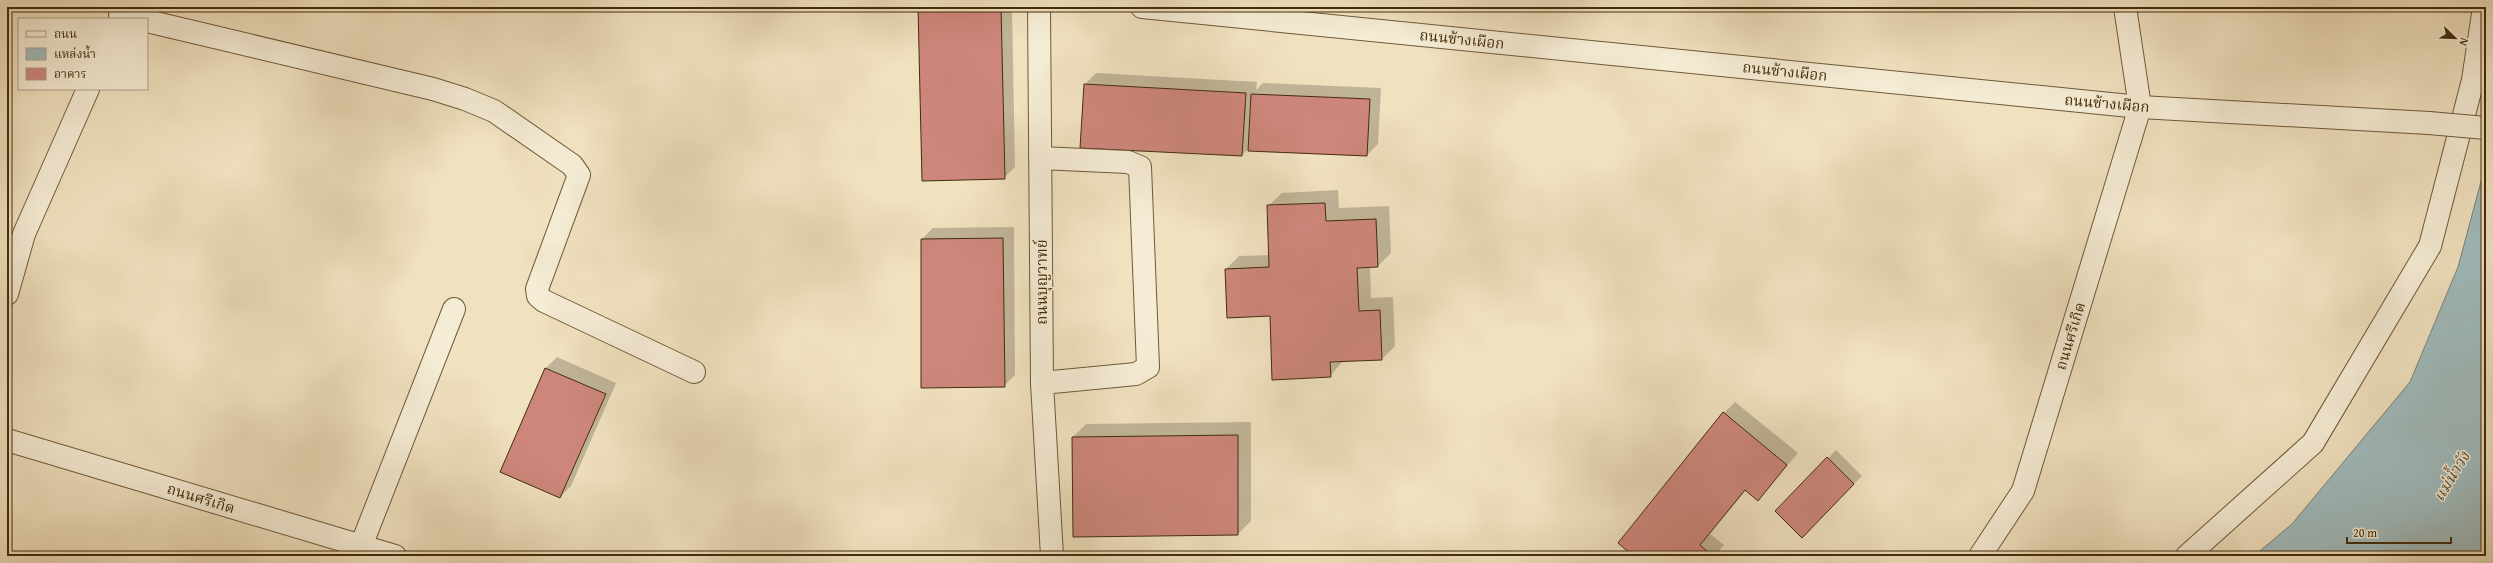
<svg xmlns="http://www.w3.org/2000/svg" width="2493" height="563" font-family="'Gentium Book Plus','Noto Serif Thai',serif">
  <style>
    .water { fill: #a0bbbd; stroke: #7b8275 }
    .shadow { fill: #0003 }
    .building { fill: #cd867c; stroke: #432c0a }
    .lines { fill: none; stroke-linecap: round; stroke-linejoin: round }
    .minor-casing { stroke: #6e5937; stroke-width: 24 }
    .minor { stroke: #f5ecd5; stroke-width: 22 }
    .minor-bridge-casing { stroke: #6e5937; stroke-width: 24; stroke-linecap: butt }
    .minor-bridge { stroke: #f5ecd5; stroke-width: 22 }
    .labels { text-anchor: middle; dominant-baseline: central; stroke-width: 3; stroke-linejoin: round; paint-order: stroke }
    .street-label { font-size: 15px; fill: #432c0a; stroke: #f5ecd5 }
    .water-label { font-size: 16px; font-style: italic; fill: #5a5037; stroke: #f5ecd5 }
  </style>
  <rect width="100%" height="100%" fill="#f0e1bf"/>
  <filter id="stains"><feTurbulence type="fractalNoise" baseFrequency=".005" numOctaves="4"/><feColorMatrix values="0 0 0 0 .2 0 0 0 0 .09 0 0 0 0 .02 0 0 0 .5 -.17"/></filter>
  <radialGradient id="worn" r=".72"><stop offset=".6" stop-color="#630" stop-opacity="0"/><stop offset="1" stop-color="#630" stop-opacity=".3"/></radialGradient>
  <!-- water -->
  <polygon class="water" points="2486,163 2486,556 2254,556 2292,524 2410,382 2458,267"/>
  <!-- shadow -->
  <g class="shadow">
    <polygon points="919,7 1012,7 1015,167 1004,178"/>
    <polygon points="1096,73 1257,82 1256,90 1263,83 1381,88 1378,144 1367,155 1249,148 1242,155 1085,84"/>
    <polygon points="1338,190 1339,208 1389,206 1391,253 1378,266 1370,267 1371,298 1393,297 1395,346 1382,359 1343,361 1330,376 1226,269 1239,256 1270,255 1268,206 1282,193"/>
    <polygon points="1014,227 1015,375 1004,386 922,239 933,228"/>
    <polygon points="557,357 616,383 571,486 560,497 501,472 546,368"/>
    <polygon points="1735,402 1798,453 1758,500 1746,490 1710,534 1724,545 1715,556 1635,556 1724,413"/>
    <polygon points="1251,422 1251,521 1238,534 1074,536 1073,437 1086,424"/>
    <polygon points="1836,450 1862,476 1802,537 1776,511"/>
  </g>
  <!-- building -->
  <g class="building">
    <polygon points="918,7 1001,7 1005,179 922,181"/>
    <polygon points="1084,84 1246,93 1242,156 1080,148"/>
    <polygon points="1251,94 1370,99 1367,156 1248,151"/>
    <polygon points="1325,203 1326,221 1376,219 1378,267 1357,268 1359,311 1380,310 1382,360 1330,362 1331,377 1272,380 1270,316 1227,318 1225,269 1269,267 1267,205"/>
    <polygon points="1003,238 1005,387 921,388 921,239"/>
    <polygon points="545,368 606,394 560,498 500,472"/>
    <polygon points="1723,412 1787,465 1758,501 1745,490 1700,545 1713,556 1633,556 1618,543"/>
    <polygon points="1238,435 1238,535 1073,537 1072,437"/>
    <polygon points="1827,457 1854,484 1802,538 1775,511"/>
  </g>
  <g class="lines">
    <defs>
      <g id="minor">
        <polyline points="1039,7 1042,383 1052,556"/>
        <polyline points="1142,7 2140,107 2429,123"/>
        <polyline points="120,15 138,19"/>
        <polyline points="147,21 433,89 465,99 494,111 572,165 579,175 537,289 538,296 544,301 694,372"/>
        <polyline points="1040,158 1128,162 1140,167 1148,367 1136,374 1042,383"/>
        <polyline points="7,294 24,234 88,89"/>
        <polyline points="7,440 395,556"/>
        <polyline points="359,556 361,546 454,309"/>
        <polyline points="1980,556 2023,491 2140,107 2125,7"/>
        <polyline points="2187,556 2313,443 2430,246 2473,80 2484,7"/>
      </g>
    </defs>
    <!-- minor casing -->
    <use href="#minor" class="minor-casing"/>
    <!-- minor -->
    <use href="#minor" class="minor"/>
    <defs>
      <polyline id="minor-bridge" points="2429,123 2486,128"/>
    </defs>
    <!-- minor-bridge casing -->
    <use href="#minor-bridge" class="minor-bridge-casing"/>
    <!-- minor-bridge -->
    <use href="#minor-bridge" class="minor-bridge"/>
  </g>
  <g class="labels">
    <!-- street labels -->
    <g class="street-label">
      <text transform="translate(1462 39) rotate(6)">ถนนช้างเผือก</text>
      <text transform="translate(1785 71) rotate(6)">ถนนช้างเผือก</text>
      <text transform="translate(2107 103) rotate(5)">ถนนช้างเผือก</text>
      <text transform="translate(1041 282) rotate(-90)">ถนนบุญวาทย์</text>
      <text transform="translate(2070 336) rotate(-73)">ถนนศรีเกิด</text>
      <text transform="translate(201 498) rotate(17)">ถนนศรีเกิด</text>
    </g>
    <!-- water labels -->
    <g class="water-label">
      <text transform="translate(2451 476) rotate(-59)">แม่น้ำวัง</text>
    </g>
  </g>
  <!-- margin -->
  <rect width="2493" height="563" fill="none" stroke="#f0e1bf" stroke-width="24"/>
  <rect x="8" y="8" width="2477" height="547" fill="none" stroke="#432c0a" stroke-width="2"/>
  <rect x="12" y="12" width="2469" height="539" fill="none" stroke="#432c0a"/>
  <!-- legend -->
  <rect x="18" y="18" width="130" height="72" fill="#f5ecd5" stroke="#ae9f84"/>
  <rect x="26" y="31" width="20" height="6" fill="#f5ecd5" stroke="#ae9f84"/>
  <text x="54" y="38" font-size="12" fill="#432c0a">ถนน</text>
  <rect x="26" y="48" width="20" height="12" fill="#a0bbbd" stroke="#ae9f84"/>
  <text x="54" y="58" font-size="12" fill="#432c0a">แหล่งน้ำ</text>
  <rect x="26" y="68" width="20" height="12" fill="#cd867c" stroke="#ae9f84"/>
  <text x="54" y="78" font-size="12" fill="#432c0a">อาคาร</text>
  <!-- north arrow -->
  <g transform="translate(2455 38) rotate(113)" stroke="#f5ecd5" stroke-width="3" paint-order="stroke">
  <path d="M0-3L7 15L0 10L-7 15Z" fill="#432c0a"/>
  <text y="-6" font-size="11" font-weight="bold" text-anchor="middle" fill="#432c0a">N</text>
  </g>
  <!-- scale -->
  <path d="M2347 537v6h104v-6" fill="none" stroke="#432c0a" stroke-width="2"/>
  <text x="2353" y="537" font-size="12" fill="#432c0a" stroke="#f5ecd5" stroke-width="3" paint-order="stroke">20 m</text>
  <rect width="100%" height="100%" filter="url(#stains)"/>
  <rect width="100%" height="100%" fill="url(#worn)"/>
</svg>
